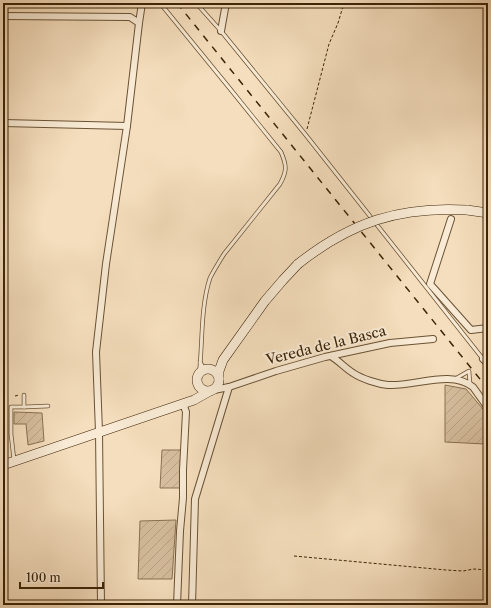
<svg xmlns="http://www.w3.org/2000/svg" width="491" height="608" font-family="'Libre Caslon Text',serif">
  <style>
    .garden { fill: url(#garden-furrows); stroke: #897152 }
    .lines { fill: none; stroke-linecap: round; stroke-linejoin: round }
    .lane-casing { stroke: #6a5234; stroke-width: 4.5 }
    .street-casing { stroke: #6a5234; stroke-width: 8 }
    .secondary-casing { stroke: #3c2407; stroke-width: 10 }
    .path { stroke: #3c2407; stroke-width: 1; stroke-dasharray: 3 2; stroke-linecap: butt }
    .lane { stroke: #f8ead4; stroke-width: 3 }
    .street { stroke: #f8ead4; stroke-width: 6 }
    .secondary { stroke: #f8ead4; stroke-width: 9 }
    .rail { stroke: #3c2407; stroke-width: 1.5; stroke-dasharray: 7 7; stroke-linecap: butt }
    .secondary-bridge-casing { stroke: #3c2407; stroke-width: 10; stroke-linecap: butt }
    .secondary-bridge { stroke: #f8ead4; stroke-width: 9 }
    .labels { text-anchor: middle; dominant-baseline: central; stroke-width: 4; stroke-linejoin: round; paint-order: stroke }
    .street-label { font-size: 14px; fill: #3c2407; stroke: #f8ead4 }
  </style>
  <defs>
    <pattern id="garden-furrows" width="10" height="10" patternUnits="userSpaceOnUse"><rect width="10" height="10" fill="#d6be9e"/><path d="M-1 1l2-2M0 10L10 0M9 11l2-2" fill="none" stroke="#b9a387"/></pattern>
  </defs>
  <rect width="100%" height="100%" fill="#f5debd"/>
  <filter id="stains"><feTurbulence type="fractalNoise" baseFrequency=".005" numOctaves="4"/><feColorMatrix values="0 0 0 0 .2 0 0 0 0 .09 0 0 0 0 .02 0 0 0 .5 -.17"/></filter>
  <radialGradient id="worn" r=".72"><stop offset=".6" stop-color="#630" stop-opacity="0"/><stop offset="1" stop-color="#630" stop-opacity=".3"/></radialGradient>
  <!-- garden -->
  <g class="garden">
    <polygon points="445,385 466,389 488,415 488,430 485,444 445,442"/>
    <polygon points="14,412 42,413 44,441 28,445 26,424 14,424"/>
    <polygon points="162,450 182,450 181,488 160,488"/>
    <polygon points="176,520 172,579 138,579 140,521"/>
  </g>
  <g class="lines">
    <defs>
      <g id="lane">
        <path d="M160,3L227,85L281,152C287,166 287,171 280,184L224,254C219,262 214,270 210,278C200,309 203,344 199,376"/>
        <polyline points="196,3 221,31 305,134 483,359"/>
        <polyline points="200,362 203,367 208,370"/>
        <polyline points="469,372 470,384"/>
        <polyline points="455,379 469,371"/>
        <polyline points="24,407 48,406"/>
        <polyline points="14,460 11,434 11,407 24,407 24,395"/>
      </g>
      <g id="street">
        <polyline points="3,16 130,17 139,23 127,126 3,123"/>
        <polyline points="139,23 142,3"/>
        <polyline points="221,31 226,3"/>
        <polyline points="451,219 430,284 471,330 488,328"/>
        <polyline points="488,355 483,359 488,364"/>
        <path d="M331,356C339,361 345,368 353,373C362,379 378,384 388,385C414,387 451,369 473,387L488,408"/>
        <polyline points="214,390 229,387 276,371 325,357 390,343 433,339"/>
        <polyline points="101,605 99,432 96,352 106,264 127,126"/>
        <polyline points="177,605 180,531 183,498 183,470 186,412 183,403"/>
        <polyline points="192,605 195,499 229,387"/>
      </g>
      <g id="secondary">
        <polyline points="467,210 488,213"/>
        <circle cx="208" cy="380" r="11"/>
        <polyline points="219,379 219,371 223,360 265,301 283,280 298,264"/>
        <polyline points="3,465 194,400 210,391"/>
      </g>
    </defs>
    <!-- lane casing -->
    <use href="#lane" class="lane-casing"/>
    <!-- street casing -->
    <use href="#street" class="street-casing"/>
    <!-- secondary casing -->
    <use href="#secondary" class="secondary-casing"/>
    <!-- path -->
    <g class="path">
      <polyline points="307,129 329,44 338,23 344,3"/>
      <polyline points="15,396 19,395"/>
      <polyline points="294,556 446,570 463,571 474,569 488,570"/>
    </g>
    <!-- lane -->
    <use href="#lane" class="lane"/>
    <!-- street -->
    <use href="#street" class="street"/>
    <!-- secondary -->
    <use href="#secondary" class="secondary"/>
    <!-- rail -->
    <polyline class="rail" points="177,3 488,389"/>
    <defs>
      <path id="secondary-bridge" d="M298,264C351,222 400,206 467,210"/>
    </defs>
    <!-- secondary-bridge casing -->
    <use href="#secondary-bridge" class="secondary-bridge-casing"/>
    <!-- secondary-bridge -->
    <use href="#secondary-bridge" class="secondary-bridge"/>
  </g>
  <g class="labels">
    <!-- street labels -->
    <g class="street-label">
      <text transform="translate(326 345) rotate(-14)">Vereda de la Basca</text>
    </g>
  </g>
  <!-- margin -->
  <rect width="491" height="608" fill="none" stroke="#f5debd" stroke-width="16"/>
  <rect x="4" y="4" width="483" height="600" fill="none" stroke="#3c2407" stroke-width="2"/>
  <rect x="8" y="8" width="475" height="592" fill="none" stroke="#3c2407"/>
  <!-- scale -->
  <path d="M20 582v6h83v-6" fill="none" stroke="#3c2407" stroke-width="2"/>
  <text x="26" y="582" font-size="12" fill="#3c2407" stroke="#f8ead4" stroke-width="3" paint-order="stroke">100 m</text>
  <rect width="100%" height="100%" filter="url(#stains)"/>
  <rect width="100%" height="100%" fill="url(#worn)"/>
</svg>
